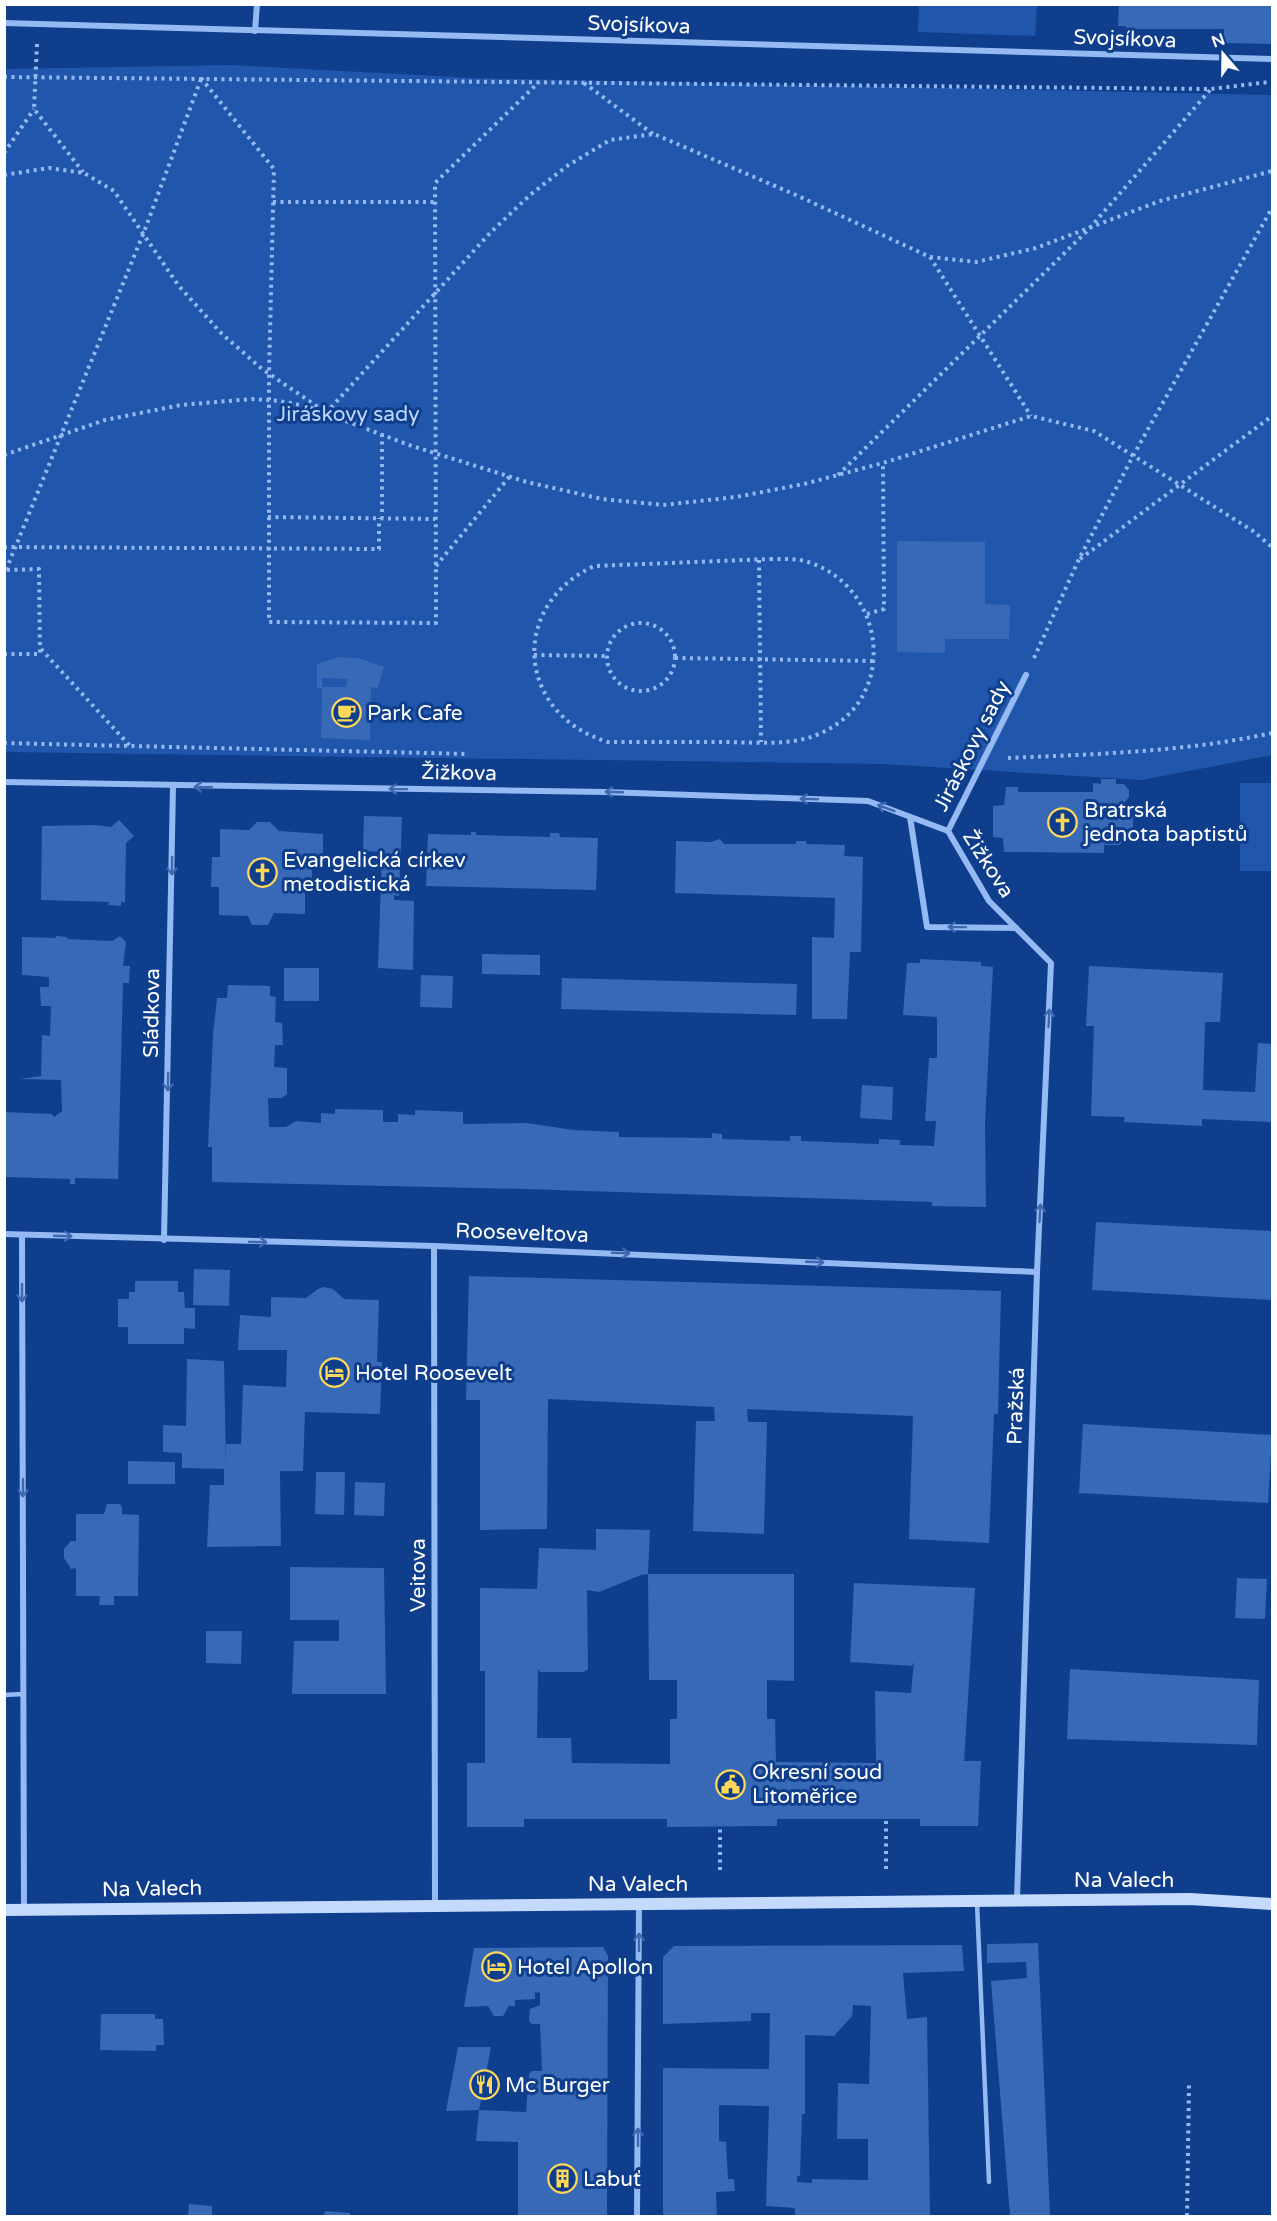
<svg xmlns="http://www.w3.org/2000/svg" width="1277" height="2221" font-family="'Varela Round',sans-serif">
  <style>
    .park { fill: #2057ac }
    .building { fill: #3769b7; fill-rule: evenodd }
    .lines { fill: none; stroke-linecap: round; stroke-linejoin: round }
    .path { stroke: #95baf3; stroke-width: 4; stroke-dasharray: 3 4.5; stroke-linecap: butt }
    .service { stroke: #95baf3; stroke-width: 4.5 }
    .minor { stroke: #95baf3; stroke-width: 6 }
    .secondary { stroke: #c4dafd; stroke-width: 12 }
    .oneway { stroke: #3e69b1 }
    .labels { text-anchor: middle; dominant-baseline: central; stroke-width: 6; stroke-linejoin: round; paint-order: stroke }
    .street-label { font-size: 21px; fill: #fff; stroke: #0f3e8d }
    .park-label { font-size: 21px; fill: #bcd6fe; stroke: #0f3e8d }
    .poi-label { font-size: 21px; fill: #fff; stroke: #0f3e8d; text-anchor: start }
  </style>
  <rect width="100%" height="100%" fill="#0f3e8d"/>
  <!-- park -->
  <g class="park">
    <polygon points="919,5 1037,5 1035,36 918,32"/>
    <polygon points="233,65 473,78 1272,95 1272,755 1142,780 884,764 5,752 5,69"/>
    <rect x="1240" y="783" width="32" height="88"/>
  </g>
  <!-- building -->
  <g class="building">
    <polygon points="1119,4 1272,4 1272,44 1224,43 1224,29 1126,29 1126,26 1118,26"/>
    <polygon points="897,541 985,542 985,604 1010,605 1009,639 945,639 945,653 897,652"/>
    <path d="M339,657L358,658L384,667L378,688L371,687L370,740L321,738L322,688H317V664ZM322,678L347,679L346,687H322Z"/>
    <polygon points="1101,779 1116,779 1116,784 1124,784 1129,790 1129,797 1124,803 1133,813 1133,832 1119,845 1104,845 1104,853 1004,852 1003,838 993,837 993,806 1004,805 1006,787 1018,787 1018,792 1093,792 1093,783 1101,784"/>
    <polygon points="364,816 402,817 399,896 394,895 394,900 414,901 413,970 378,968 382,852 363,851"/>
    <polygon points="119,820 134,836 126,843 125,902 121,902 121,906 108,905 109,902 41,900 42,826 94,825 111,827"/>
    <polygon points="257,822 270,822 279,831 323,834 323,860 312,859 312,885 305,885 305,914 274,913 268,925 252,925 248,916 219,915 219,887 211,887 212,857 220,857 220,829 249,830"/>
    <polygon points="471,832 476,832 476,835 550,837 550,833 559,833 560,837 598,838 596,890 426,886 428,834 471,835"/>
    <polygon points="720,839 724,844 796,844 796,841 806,841 806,844 845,845 844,856 863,857 861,952 850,952 847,1019 812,1019 812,937 834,938 835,898 675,893 676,841 711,842"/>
    <polygon points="56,936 67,937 67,939 112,941 120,936 126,942 123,966 130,966 129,983 123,983 118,1179 75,1178 75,1184 70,1184 70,1179 4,1177 4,1112 52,1114 54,1117 62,1111 61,1080 20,1079 41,1076 42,1035 50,1036 51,1006 41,1006 40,987 49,987 49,977 22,975 22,937 56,938"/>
    <polygon points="482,954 540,955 540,975 482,974"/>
    <polygon points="920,959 981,962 981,966 993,967 985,1123 986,1207 932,1206 932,1202 525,1189 212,1182 212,1147 208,1147 213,1035 217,998 227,998 228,985 270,986 270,996 276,997 275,1022 282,1023 283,1045 275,1045 274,1067 287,1068 287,1094 282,1098 268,1098 269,1127 286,1127 296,1121 321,1123 321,1113 335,1114 335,1109 383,1110 383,1122 398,1122 398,1114 415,1115 415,1110 463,1112 463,1124 527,1123 573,1130 619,1132 619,1137 712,1138 712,1133 722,1134 722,1139 790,1141 790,1136 801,1136 801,1141 879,1144 879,1139 900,1140 900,1145 934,1146 936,1121 925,1121 929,1058 937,1058 937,1017 903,1015 907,963 920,963"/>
    <polygon points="1089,966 1223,973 1220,1022 1205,1022 1203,1090 1255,1092 1258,1043 1272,1044 1272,1122 1202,1119 1202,1126 1124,1122 1125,1117 1091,1116 1094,1026 1086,1026"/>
    <rect x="284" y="968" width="35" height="33"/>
    <polygon points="421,975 453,976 452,1008 420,1007"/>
    <polygon points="562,978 797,984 796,1015 561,1009"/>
    <polygon points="862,1085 893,1087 892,1120 860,1118"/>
    <polygon points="1096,1222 1272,1231 1272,1300 1092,1290"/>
    <polygon points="194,1269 230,1270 229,1306 193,1305"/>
    <polygon points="469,1276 1001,1291 998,1414 994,1414 989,1543 909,1539 913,1416 747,1409 748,1422 767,1422 764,1534 693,1531 696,1421 715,1421 714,1407 548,1399 547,1529 480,1530 480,1400 466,1400"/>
    <polygon points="135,1281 178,1281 178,1292 184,1292 185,1308 195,1308 195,1329 184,1328 184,1344 128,1344 128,1327 118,1327 118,1299 129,1299 129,1292 135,1292"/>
    <polygon points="324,1287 333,1289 344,1299 379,1300 377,1362 382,1362 380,1414 305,1412 303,1471 280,1471 281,1546 207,1547 210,1485 224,1485 224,1469 182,1468 182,1453 163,1452 163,1425 186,1426 187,1359 224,1361 226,1469 226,1444 241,1444 243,1385 286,1387 287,1350 238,1350 240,1315 271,1317 271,1297 306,1298 318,1289"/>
    <polygon points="1083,1424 1272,1435 1268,1503 1079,1493"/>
    <polygon points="128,1461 175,1462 175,1484 128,1484"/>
    <polygon points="316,1472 345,1472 344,1515 315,1514"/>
    <polygon points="355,1482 385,1483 384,1516 354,1515"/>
    <polygon points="107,1504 120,1504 122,1507 122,1514 139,1515 138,1596 114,1596 114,1605 99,1605 100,1596 76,1596 76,1568 71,1569 64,1558 64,1549 71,1541 76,1541 76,1514 104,1514"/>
    <polygon points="596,1529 650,1530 648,1574 641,1575 599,1592 587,1590 588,1669 584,1672 540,1672 538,1669 537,1738 571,1738 572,1763 670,1764 670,1719 677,1719 677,1680 649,1680 648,1574 794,1574 794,1681 767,1680 767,1719 775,1719 776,1762 876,1763 875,1691 911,1693 914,1662 912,1666 850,1662 854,1583 975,1588 964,1761 981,1761 978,1826 920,1826 920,1819 777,1819 777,1826 667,1827 667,1819 524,1819 524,1827 467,1827 467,1763 485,1763 485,1671 480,1671 480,1588 537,1589 539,1548 596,1550"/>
    <polygon points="290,1567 384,1568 386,1694 292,1694 294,1641 339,1641 339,1620 290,1620"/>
    <polygon points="1237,1578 1267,1579 1265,1619 1235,1618"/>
    <polygon points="206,1631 242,1631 241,1664 206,1663"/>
    <polygon points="1070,1669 1259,1680 1257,1745 1067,1739"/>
    <polygon points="1038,1943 1050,2216 1010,2216 991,1981 1027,1978 1026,1962 987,1963 987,1944"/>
    <path d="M962,1945L964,1971L903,1973L907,2019L927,2017L930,2216H795V2208L766,2206L769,2106L719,2105V2141L726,2142L728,2179H734L735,2191L716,2192L717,2216H663V2068L769,2069L770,2013H751V2021L663,2024V1957L674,1946ZM853,2005L871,2006L869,2084L838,2083L837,2139H868V2180L812,2179V2183L797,2182V2176H800L802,2114H805V2035L834,2036L852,2016Z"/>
    <polygon points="603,1947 608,1956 607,2216 518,2216 518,2142 476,2141 479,2110 446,2111 458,2047 491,2047 479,2110 526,2112 529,2074 532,2071 542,2071 540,2024 532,2024 529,2021 530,2009 540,2005 540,1993 535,1992 535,1999 515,2000 515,2006 509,2006 503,2016 494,2016 488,2006 464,2007 474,1948"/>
    <polygon points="101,2014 155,2014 155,2019 163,2019 164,2045 156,2045 156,2051 100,2050"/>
    <polygon points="189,2204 212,2206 212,2216 188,2216"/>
    <polygon points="325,2211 350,2213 350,2216 324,2216"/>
  </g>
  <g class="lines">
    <!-- path -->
    <g class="path">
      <polyline points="37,44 34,109 83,172"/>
      <polyline points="4,77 1211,89 1269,82"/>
      <polyline points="201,78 274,169 269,374 269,622 436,623 435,183 539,82"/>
      <polyline points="584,83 653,134"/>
      <polyline points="4,153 34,109"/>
      <polyline points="4,175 49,168 84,173 114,191 178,285 221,333 262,369 321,409"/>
      <polyline points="273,202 435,202"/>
      <polyline points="930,257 1031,416"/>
      <polyline points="326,413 490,233 530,195 567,166 610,140 654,134 796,195 930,257 976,262 1036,248 1160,201 1272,171"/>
      <polyline points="382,434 382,518"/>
      <polyline points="4,455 105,420 181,405 252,399 279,401 306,406 409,445 527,482 602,499 663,505 736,497 804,484 883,463 1031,416 1094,431 1253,531 1272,547"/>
      <polyline points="838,475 1088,230 1211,89"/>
      <polyline points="268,517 435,519"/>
      <polyline points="4,547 379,549 379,518"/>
      <path d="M770,559C784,559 798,558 811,563C887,590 898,699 821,733C791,747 755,742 722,742C684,742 646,742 608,742C517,715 508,606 594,566Z"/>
      <polyline points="1080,559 1272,416"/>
      <polyline points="759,560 761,742"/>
      <polyline points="436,566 510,476"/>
      <polyline points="6,570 144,232 201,79"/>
      <polyline points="867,614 884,609 883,463"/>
      <circle cx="641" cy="657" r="34"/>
      <polyline points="41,649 130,746"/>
      <polyline points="4,654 40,654 39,569 5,570"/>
      <polyline points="534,655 608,656"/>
      <polyline points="675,658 873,661"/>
      <polyline points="1034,658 1079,559 1133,456 1272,208"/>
      <polyline points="4,743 469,754"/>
      <path d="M1008,758C1097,754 1185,752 1272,733"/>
      <polyline points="886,1869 886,1819"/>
      <polyline points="720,1870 720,1826"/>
      <polyline points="1187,2216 1189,2083"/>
    </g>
    <!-- service -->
    <g class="service">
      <polyline points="4,1695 23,1694"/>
      <polyline points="977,1903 989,2182"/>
    </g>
    <!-- minor -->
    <g class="minor">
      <polyline points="4,23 1272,59"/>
      <polyline points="255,31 257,4"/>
      <polyline points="4,782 605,792 868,801 948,831 989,901 1051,963 1037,1272 1017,1900"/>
      <polyline points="910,817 927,927 1016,928"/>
      <polyline points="948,831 1026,675"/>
      <polyline points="4,1234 434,1246 1037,1272"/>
      <polyline points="22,1235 24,1910"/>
      <polyline points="164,1240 173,786"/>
      <polyline points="434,1246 435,1904"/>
      <polyline points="637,2216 639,1903"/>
    </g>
    <!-- secondary -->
    <polyline class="secondary" points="4,1910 1190,1899 1272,1904"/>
  </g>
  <!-- one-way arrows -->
  <defs><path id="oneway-shaft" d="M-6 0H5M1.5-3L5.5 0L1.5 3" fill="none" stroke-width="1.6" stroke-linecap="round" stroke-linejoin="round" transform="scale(1.5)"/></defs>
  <g class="oneway">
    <use href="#oneway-shaft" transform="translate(203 787) rotate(-179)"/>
    <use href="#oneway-shaft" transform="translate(398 789) rotate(-179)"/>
    <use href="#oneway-shaft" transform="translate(614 792) rotate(-178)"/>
    <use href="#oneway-shaft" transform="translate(809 799) rotate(-178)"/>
    <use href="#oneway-shaft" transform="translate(886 808) rotate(-159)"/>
    <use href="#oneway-shaft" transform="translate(172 866) rotate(91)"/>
    <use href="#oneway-shaft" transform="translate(957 927) rotate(-179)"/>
    <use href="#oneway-shaft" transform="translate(1049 1018) rotate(-87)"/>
    <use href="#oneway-shaft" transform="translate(168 1082) rotate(91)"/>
    <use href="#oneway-shaft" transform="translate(1040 1213) rotate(-87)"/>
    <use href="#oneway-shaft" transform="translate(63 1236) rotate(2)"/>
    <use href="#oneway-shaft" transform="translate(258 1242) rotate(1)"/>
    <use href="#oneway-shaft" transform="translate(621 1253) rotate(2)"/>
    <use href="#oneway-shaft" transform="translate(815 1262) rotate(2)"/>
    <use href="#oneway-shaft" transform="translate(22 1293) rotate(90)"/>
    <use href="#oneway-shaft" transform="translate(23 1488) rotate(90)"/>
    <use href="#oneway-shaft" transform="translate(639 1942) rotate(-90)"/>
    <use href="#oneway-shaft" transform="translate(638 2137) rotate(-90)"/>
  </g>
  <!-- icons -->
  <defs>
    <symbol id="cafe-ring" viewBox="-11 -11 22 22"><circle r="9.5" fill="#0f3e8d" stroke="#ffd857" stroke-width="1.5"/><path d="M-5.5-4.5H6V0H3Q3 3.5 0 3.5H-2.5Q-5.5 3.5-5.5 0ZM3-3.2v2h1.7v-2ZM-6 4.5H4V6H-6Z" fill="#ffd857"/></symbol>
    <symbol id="church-ring" viewBox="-11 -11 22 22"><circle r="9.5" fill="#0f3e8d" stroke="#ffd857" stroke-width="1.5"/><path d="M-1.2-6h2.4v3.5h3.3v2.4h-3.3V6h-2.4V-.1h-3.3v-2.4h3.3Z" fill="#ffd857"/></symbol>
    <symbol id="hotel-ring" viewBox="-11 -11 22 22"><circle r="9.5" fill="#0f3e8d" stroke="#ffd857" stroke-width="1.5"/><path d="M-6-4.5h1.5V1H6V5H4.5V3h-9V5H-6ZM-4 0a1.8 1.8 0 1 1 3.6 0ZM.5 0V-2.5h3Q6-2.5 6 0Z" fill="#ffd857"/></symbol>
    <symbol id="civic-ring" viewBox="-11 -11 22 22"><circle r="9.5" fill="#0f3e8d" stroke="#ffd857" stroke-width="1.5"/><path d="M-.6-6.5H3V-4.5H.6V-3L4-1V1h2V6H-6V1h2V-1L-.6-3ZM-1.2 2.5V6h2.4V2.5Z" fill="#ffd857"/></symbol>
    <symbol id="restaurant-ring" viewBox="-11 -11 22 22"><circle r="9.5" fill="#0f3e8d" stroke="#ffd857" stroke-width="1.5"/><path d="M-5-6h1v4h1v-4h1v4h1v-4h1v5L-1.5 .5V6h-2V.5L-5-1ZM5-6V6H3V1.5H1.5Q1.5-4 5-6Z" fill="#ffd857"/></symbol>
    <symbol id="building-ring" viewBox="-11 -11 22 22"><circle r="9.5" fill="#0f3e8d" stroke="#ffd857" stroke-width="1.5"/><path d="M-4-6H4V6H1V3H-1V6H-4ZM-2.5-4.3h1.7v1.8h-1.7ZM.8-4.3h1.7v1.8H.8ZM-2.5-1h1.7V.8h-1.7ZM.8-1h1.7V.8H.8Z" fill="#ffd857"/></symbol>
  </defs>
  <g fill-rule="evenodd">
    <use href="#cafe-ring" x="330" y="696" width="33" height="33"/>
    <use href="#church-ring" x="1046" y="806" width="33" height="33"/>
    <use href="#church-ring" x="246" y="856" width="33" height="33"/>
    <use href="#hotel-ring" x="318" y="1356" width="33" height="33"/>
    <use href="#civic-ring" x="714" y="1768" width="33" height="33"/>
    <use href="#hotel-ring" x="480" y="1950" width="33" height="33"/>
    <use href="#restaurant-ring" x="468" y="2068" width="33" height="33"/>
    <use href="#building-ring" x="546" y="2162" width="33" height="33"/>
  </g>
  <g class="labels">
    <!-- street labels -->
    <g class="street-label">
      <text transform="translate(639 25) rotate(2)">Svojsíkova</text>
      <text transform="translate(1125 39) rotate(2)">Svojsíkova</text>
      <text transform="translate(972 746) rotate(-63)">Jiráskovy sady</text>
      <text transform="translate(459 773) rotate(1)">Žižkova</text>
      <text transform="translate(988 864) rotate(57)">Žižkova</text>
      <text transform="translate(152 1013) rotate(-89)">Sládkova</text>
      <text transform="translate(522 1233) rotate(2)">Rooseveltova</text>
      <text transform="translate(1016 1406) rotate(-88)">Pražská</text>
      <text transform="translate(418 1575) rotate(-90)">Veitova</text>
      <text x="1124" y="1880">Na Valech</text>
      <text x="638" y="1884">Na Valech</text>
      <text transform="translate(152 1889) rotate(-1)">Na Valech</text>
    </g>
    <!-- park labels -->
    <g class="park-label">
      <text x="348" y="414">Jiráskovy sady</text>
    </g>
    <!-- poi labels -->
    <g class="poi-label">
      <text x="367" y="713">Park Cafe</text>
      <text x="1084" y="810">Bratrská<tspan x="1084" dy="24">jednota baptistů</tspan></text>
      <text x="283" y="860">Evangelická církev<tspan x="283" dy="24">metodistická</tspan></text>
      <text x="355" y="1373">Hotel Roosevelt</text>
      <text x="752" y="1772">Okresní soud<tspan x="752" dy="24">Litoměřice</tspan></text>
      <text x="517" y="1967">Hotel Apollon</text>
      <text x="505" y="2085">Mc Burger</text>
      <text x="583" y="2179">Labuť</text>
    </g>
  </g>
  <!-- border -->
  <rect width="1277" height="2221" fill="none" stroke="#ffffff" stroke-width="12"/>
  <!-- north arrow -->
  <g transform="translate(1223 54) rotate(340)" stroke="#0f3e8d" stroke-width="4.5" paint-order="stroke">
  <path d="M0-4.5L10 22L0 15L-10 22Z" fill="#ffffff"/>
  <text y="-9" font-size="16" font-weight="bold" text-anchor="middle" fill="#ffffff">N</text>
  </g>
</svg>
